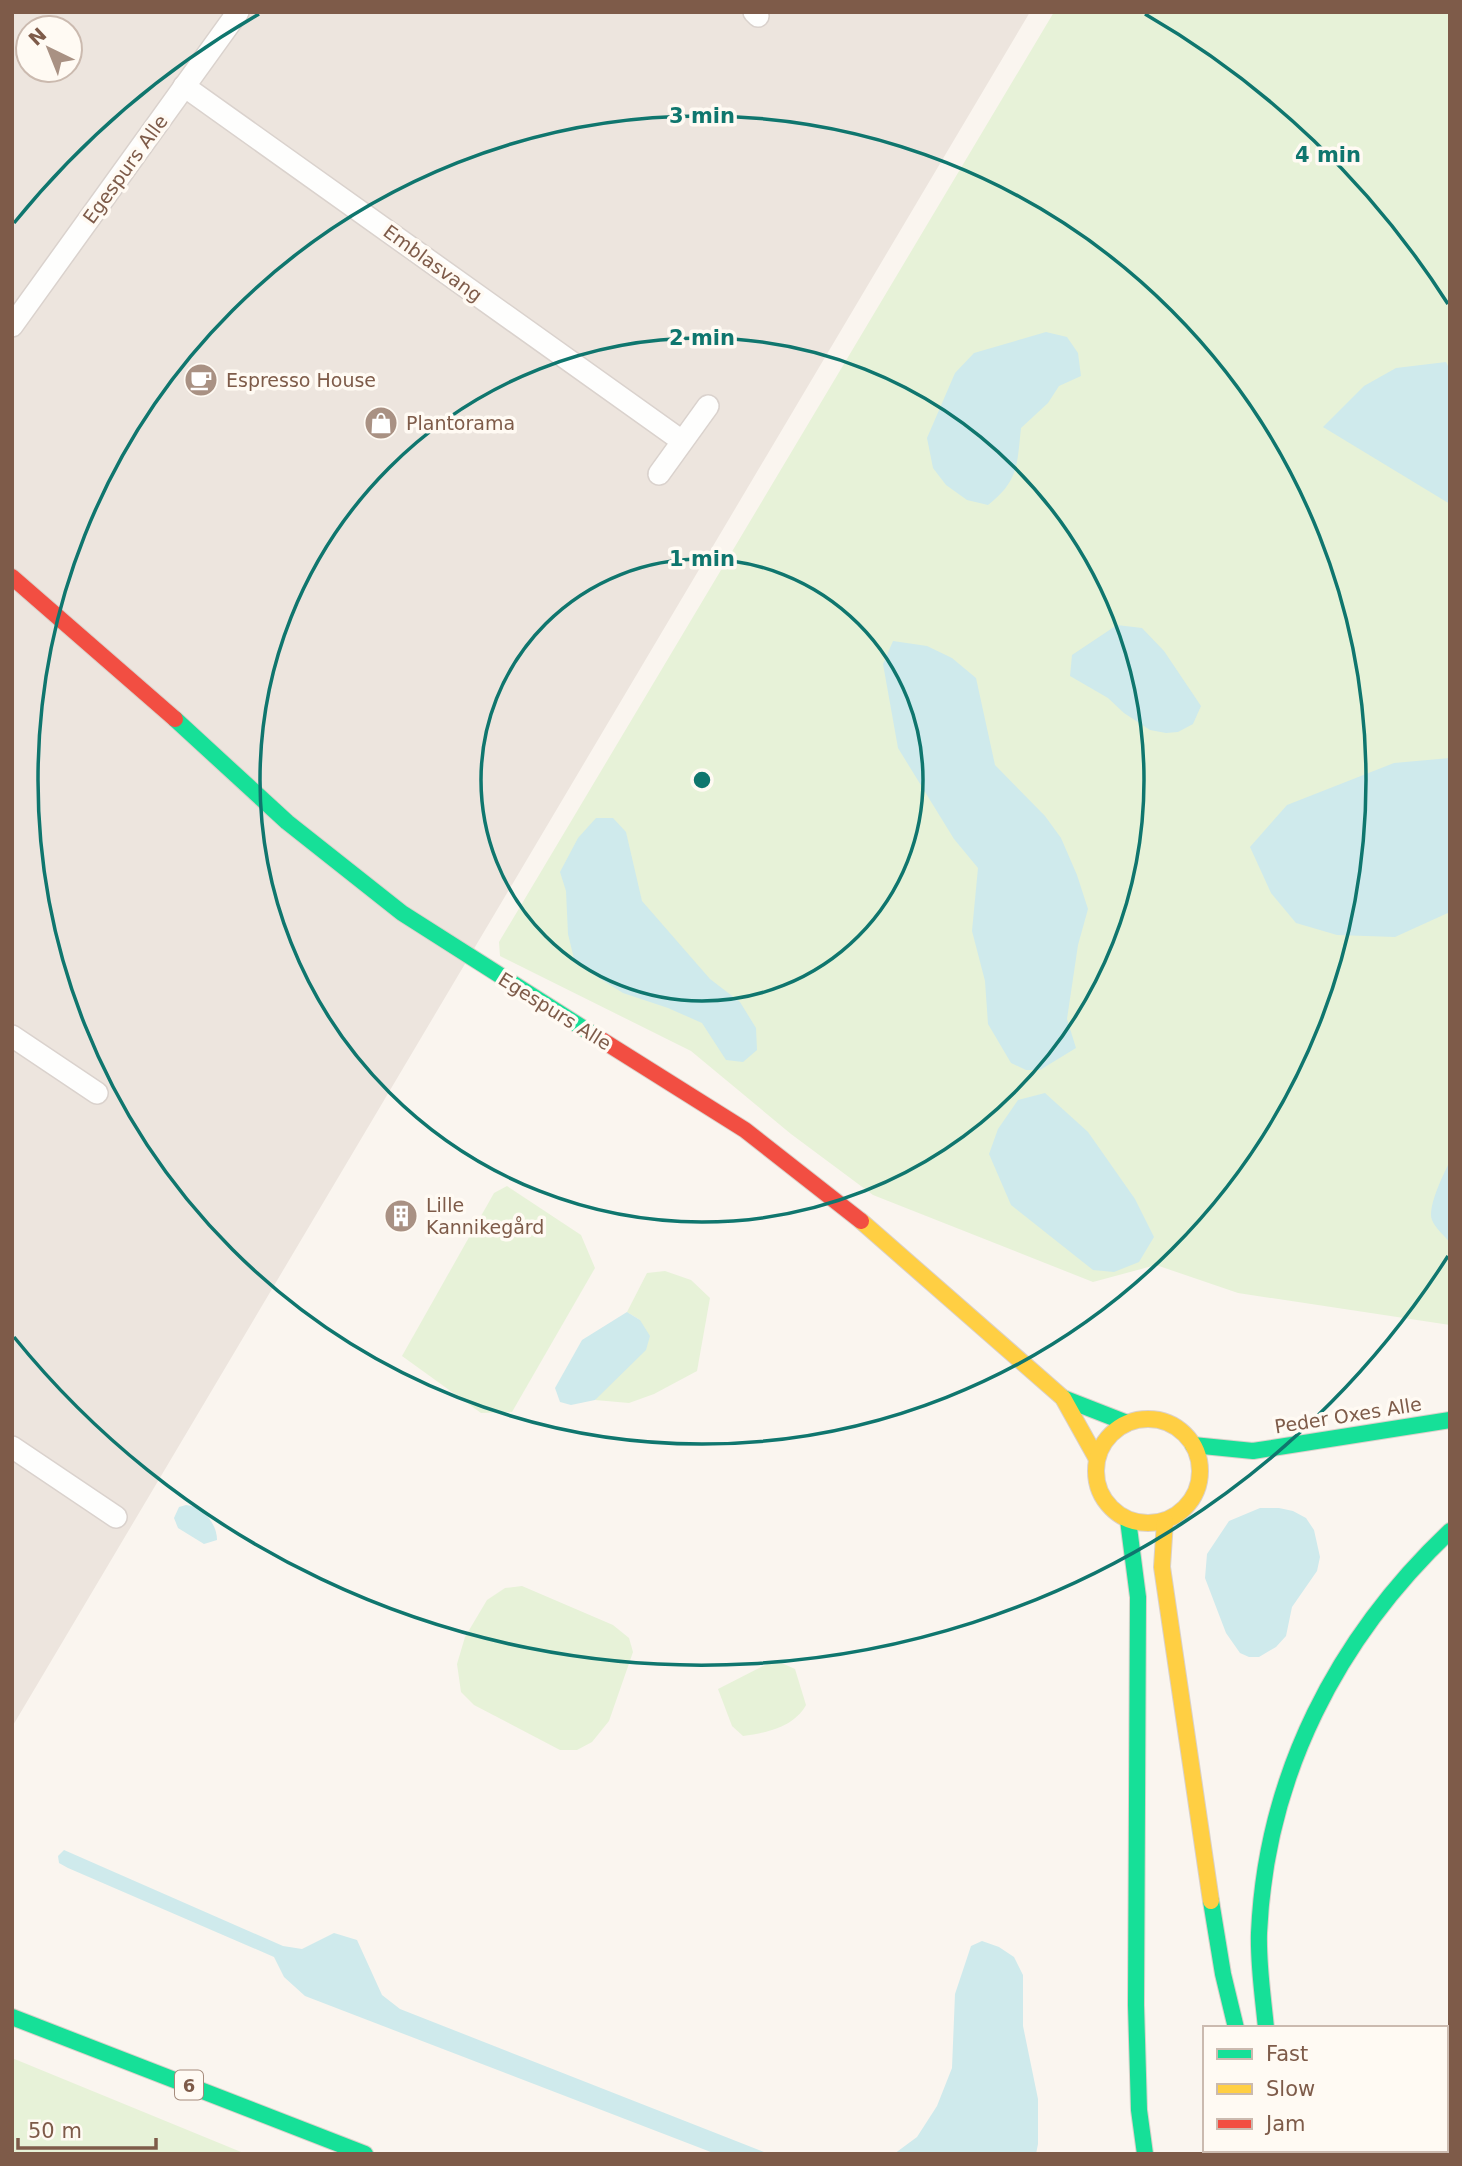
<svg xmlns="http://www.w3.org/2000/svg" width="1462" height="2166" font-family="'DejaVu Sans',sans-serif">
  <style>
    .industrial { fill: #ede5de; fill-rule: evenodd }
    .green { fill: #e7f2d8 }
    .water { fill: #cfeaec }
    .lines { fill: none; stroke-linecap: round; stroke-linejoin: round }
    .street-casing { stroke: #dad2cd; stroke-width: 24 }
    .fast-casing { stroke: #dad1ca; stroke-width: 18 }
    .slow-casing { stroke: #dad1ca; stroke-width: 18 }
    .jam-casing { stroke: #dad1ca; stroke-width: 18 }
    .street { stroke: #fefefd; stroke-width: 21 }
    .fast { stroke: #16e098; stroke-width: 16 }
    .slow { stroke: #ffcf43; stroke-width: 16 }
    .jam { stroke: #f24e42; stroke-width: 16 }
    .ring { fill: none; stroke: #0f766e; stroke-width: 3.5 }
    .labels { text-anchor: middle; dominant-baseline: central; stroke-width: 7; stroke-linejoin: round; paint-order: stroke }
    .shield { fill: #fffaf3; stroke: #a58b7c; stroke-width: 2 }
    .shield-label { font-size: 18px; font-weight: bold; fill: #7e5b49 }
    .street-label { font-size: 19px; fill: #7e5b49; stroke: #fffaf3 }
    .poi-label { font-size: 19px; fill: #7e5b49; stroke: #fffaf3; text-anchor: start }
    .centre { fill: #0f766e; stroke: #fffaf3; stroke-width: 3.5 }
    .ring-label { font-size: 21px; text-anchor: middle; font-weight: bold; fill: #0f766e; stroke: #fffaf3; stroke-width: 7; stroke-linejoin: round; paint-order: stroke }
  </style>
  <rect width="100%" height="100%" fill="#faf5ef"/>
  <!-- industrial -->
  <path class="industrial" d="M12,12H1030L12,1727ZM28,28H70V70H28Z"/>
  <!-- green -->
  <g class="green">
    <polygon points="1054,12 1450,12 1450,1325 1238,1293 1156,1265 1093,1282 873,1195 791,1134 691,1051 500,956 499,942"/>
    <polygon points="507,1186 581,1235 595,1268 512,1412 481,1413 402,1356 494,1193"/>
    <polygon points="665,1271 691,1280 710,1298 697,1371 654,1394 629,1403 595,1400 640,1320 627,1312 647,1273"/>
    <polygon points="522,1586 613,1625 629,1638 633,1652 609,1721 592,1742 577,1750 560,1750 474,1705 461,1692 457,1664 465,1637 487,1600 505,1588"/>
    <path d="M775,1660L795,1669L806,1705C794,1727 766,1733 743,1736L732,1726L718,1689Z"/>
    <polygon points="12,2058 246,2154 12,2154"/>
  </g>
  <!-- water -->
  <g class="water">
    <path d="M1046,332L1067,337L1078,353L1081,376L1059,386L1048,403L1021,428C1017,464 1019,481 988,505L967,500L946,485L933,468L927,438L955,373L974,353Z"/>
    <polygon points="1446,362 1450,370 1450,504 1323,427 1364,386 1396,368"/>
    <polygon points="1117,625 1142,628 1164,651 1201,706 1193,724 1178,732 1166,733 1150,730 1124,713 1108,698 1070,676 1072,655"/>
    <polygon points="893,641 927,646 952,658 976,678 995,765 1045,816 1061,838 1077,875 1088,909 1078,945 1067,1019 1076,1048 1040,1070 1026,1070 1011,1063 988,1024 985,981 972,931 978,868 954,839 898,748 883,664"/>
    <polygon points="1450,758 1450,912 1395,937 1337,935 1296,923 1271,893 1250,847 1287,805 1394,763"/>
    <polygon points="596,818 613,818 626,832 642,901 710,979 740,1002 756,1028 757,1050 743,1062 726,1060 702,1023 668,1008 623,993 575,963 568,934 566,891 560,872 578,838"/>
    <polygon points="1045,1093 1088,1132 1135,1199 1154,1237 1139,1262 1114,1272 1093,1270 1011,1205 989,1154 998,1129 1018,1100"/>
    <path d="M1450,1161V1243C1445,1236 1435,1228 1432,1220C1427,1207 1444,1173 1450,1161Z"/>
    <polygon points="627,1312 640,1320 650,1336 646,1350 595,1400 571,1405 560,1402 555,1388 582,1340"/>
    <path d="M186,1505C202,1506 217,1523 217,1540L204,1544L178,1528L174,1518L179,1507Z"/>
    <polygon points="1260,1508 1279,1508 1293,1511 1306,1518 1314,1530 1320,1557 1317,1571 1292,1607 1286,1636 1276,1647 1259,1657 1249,1657 1240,1653 1226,1633 1205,1578 1207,1554 1229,1521"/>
    <polygon points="64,1850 283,1946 302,1949 334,1933 357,1940 382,1995 400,2009 769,2154 716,2154 305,1996 284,1977 274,1957 68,1868 59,1863 58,1856"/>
    <polygon points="982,1941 999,1947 1014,1957 1023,1975 1023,2026 1038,2099 1038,2144 1036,2154 894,2154 917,2137 937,2106 952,2068 955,1994 971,1946"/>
  </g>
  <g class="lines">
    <defs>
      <g id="street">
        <polyline points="754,12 758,16"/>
        <polyline points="184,86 682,441"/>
        <polyline points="12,326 238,12"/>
        <polyline points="659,474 708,406"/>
        <polyline points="12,1036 97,1093"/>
        <polyline points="12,1447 116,1517"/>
      </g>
      <g id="fast">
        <polyline points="175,719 287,822 402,913 597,1037"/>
        <polyline points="1063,1398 1127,1423"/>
        <polyline points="1193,1445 1253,1451 1450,1420"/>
        <polyline points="1128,1520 1138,1597 1136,2005 1139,2110 1145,2154"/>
        <polyline points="1211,1901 1223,1974 1236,2028"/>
        <polyline points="12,2017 365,2154"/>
        <path d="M1266,2028C1263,1996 1258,1965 1259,1933C1266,1776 1337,1638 1450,1531"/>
        <polyline points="1275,2150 1276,2154"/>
      </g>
      <g id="slow">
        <polyline points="861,1221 1063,1398 1097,1459"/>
        <circle cx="1148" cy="1471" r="52"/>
        <polyline points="1165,1521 1162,1567 1211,1901"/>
      </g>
      <g id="jam">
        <polyline points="12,577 175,719"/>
        <polyline points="597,1037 745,1130 861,1221"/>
      </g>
    </defs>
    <!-- street casing -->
    <use href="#street" class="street-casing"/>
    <!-- fast casing -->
    <use href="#fast" class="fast-casing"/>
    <!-- slow casing -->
    <use href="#slow" class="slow-casing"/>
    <!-- jam casing -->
    <use href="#jam" class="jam-casing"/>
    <!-- street -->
    <use href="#street" class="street"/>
    <!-- fast -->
    <use href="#fast" class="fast"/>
    <!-- slow -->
    <use href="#slow" class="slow"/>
    <!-- jam -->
    <use href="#jam" class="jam"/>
  </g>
  <!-- distance rings -->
  <g class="ring">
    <circle cx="702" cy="780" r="221"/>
    <circle cx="702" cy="780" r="442"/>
    <circle cx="702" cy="780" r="664"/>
    <path d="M1448 1256A885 885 0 0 1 14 1337M14 223A885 885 0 0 1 259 14M1145 14A885 885 0 0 1 1448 304"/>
  </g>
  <!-- icons -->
  <defs>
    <symbol id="cafe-disc" viewBox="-11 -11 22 22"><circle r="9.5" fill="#a99183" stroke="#fffaf3"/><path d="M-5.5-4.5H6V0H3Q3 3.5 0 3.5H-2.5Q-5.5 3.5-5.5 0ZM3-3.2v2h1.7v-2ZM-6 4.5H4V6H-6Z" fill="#fff"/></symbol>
    <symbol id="shop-disc" viewBox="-11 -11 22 22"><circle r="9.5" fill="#a99183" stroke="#fffaf3"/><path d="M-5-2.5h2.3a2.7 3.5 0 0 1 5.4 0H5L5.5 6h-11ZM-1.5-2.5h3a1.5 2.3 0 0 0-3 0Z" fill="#fff"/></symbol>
    <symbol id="building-disc" viewBox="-11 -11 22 22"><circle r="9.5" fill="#a99183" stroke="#fffaf3"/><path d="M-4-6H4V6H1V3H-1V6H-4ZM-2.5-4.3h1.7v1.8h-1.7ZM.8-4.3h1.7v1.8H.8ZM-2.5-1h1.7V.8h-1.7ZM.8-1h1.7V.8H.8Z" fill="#fff"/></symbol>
  </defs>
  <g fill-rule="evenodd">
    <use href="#cafe-disc" x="182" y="361" width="38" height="38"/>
    <use href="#shop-disc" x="362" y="404" width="38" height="38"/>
    <use href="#building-disc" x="382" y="1197" width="38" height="38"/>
  </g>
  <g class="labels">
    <!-- shield labels -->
    <rect class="shield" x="175" y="2070.5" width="28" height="29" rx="5"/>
    <g class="shield-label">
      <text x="189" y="2085">6</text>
    </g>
    <!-- street labels -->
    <g class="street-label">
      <text transform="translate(125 169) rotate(-54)">Egespurs Alle</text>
      <text transform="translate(433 263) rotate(36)">Emblasvang</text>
      <text transform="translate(555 1011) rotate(32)">Egespurs Alle</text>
      <text transform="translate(1348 1415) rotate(-9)">Peder Oxes Alle</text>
    </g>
    <!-- poi labels -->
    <g class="poi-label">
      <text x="226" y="380">Espresso House</text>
      <text x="406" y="423">Plantorama</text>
      <text x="426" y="1205">Lille<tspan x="426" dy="22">Kannikegård</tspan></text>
    </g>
  </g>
  <circle cx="702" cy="780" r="10" class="centre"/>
  <g class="ring-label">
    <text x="702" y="123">3 min</text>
    <text x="1328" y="162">4 min</text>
    <text x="702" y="345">2 min</text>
    <text x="702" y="566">1 min</text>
  </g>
  <!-- border -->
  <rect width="1462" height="2166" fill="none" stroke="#7e5b49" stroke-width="28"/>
  <!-- legend -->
  <rect x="1203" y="2026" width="245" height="126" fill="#fffaf3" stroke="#cbbaaf" stroke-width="2"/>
  <rect x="1217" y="2049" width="35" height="10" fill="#16e098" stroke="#cbbaaf" stroke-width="2"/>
  <text x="1266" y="2061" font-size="21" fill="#7e5b49">Fast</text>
  <rect x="1217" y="2084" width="35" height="10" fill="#ffcf43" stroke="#cbbaaf" stroke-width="2"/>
  <text x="1266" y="2096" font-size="21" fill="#7e5b49">Slow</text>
  <rect x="1217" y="2119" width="35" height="10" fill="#f24e42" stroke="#cbbaaf" stroke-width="2"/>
  <text x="1266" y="2131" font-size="21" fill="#7e5b49">Jam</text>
  <!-- north arrow -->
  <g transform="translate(49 49) rotate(317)"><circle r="33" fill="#fffaf3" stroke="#cbbaaf" stroke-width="2"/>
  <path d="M0-5L12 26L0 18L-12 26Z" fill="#a99183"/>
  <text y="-10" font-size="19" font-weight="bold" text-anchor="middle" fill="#7e5b49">N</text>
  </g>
  <!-- scale -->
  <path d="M18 2138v10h138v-10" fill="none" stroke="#7e5b49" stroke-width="3.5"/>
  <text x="28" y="2138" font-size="21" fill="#7e5b49" stroke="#fffaf3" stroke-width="5" paint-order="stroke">50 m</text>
</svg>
